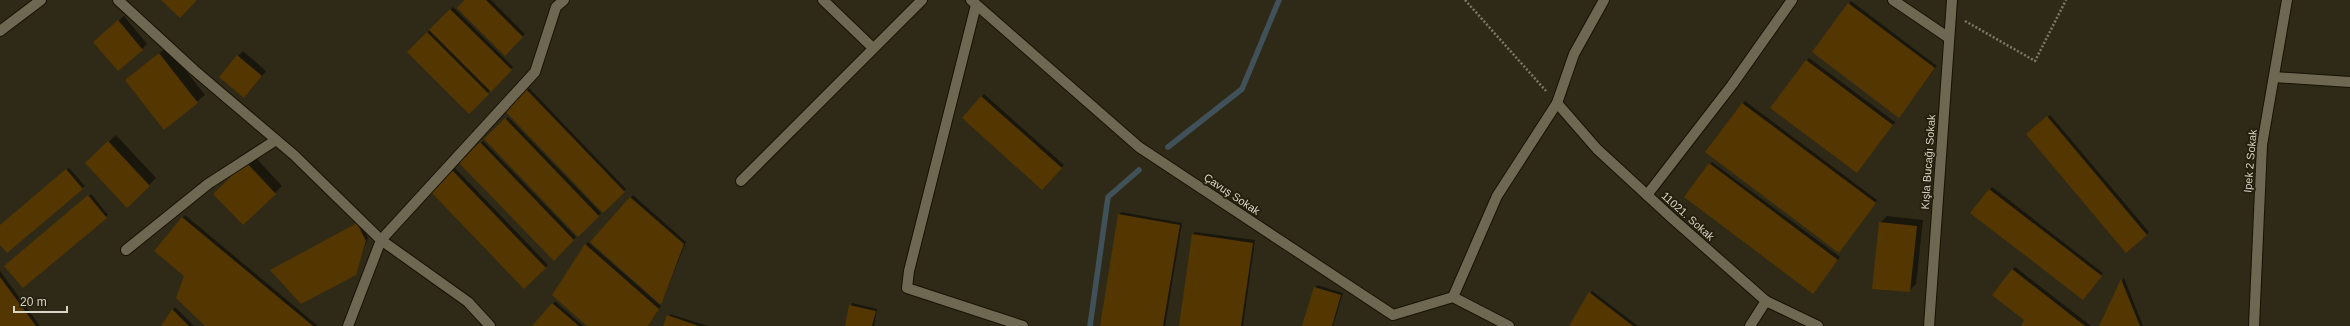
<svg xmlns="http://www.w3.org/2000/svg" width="2350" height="326" font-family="Arial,sans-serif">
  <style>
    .shadow { fill: #0007 }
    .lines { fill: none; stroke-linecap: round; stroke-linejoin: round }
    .stream { stroke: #41515a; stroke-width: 5.5 }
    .building { fill: #543601 }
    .minor-casing { stroke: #171202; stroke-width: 12 }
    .path { stroke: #7d7969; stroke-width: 2.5; stroke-dasharray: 2 2; stroke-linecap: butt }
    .minor { stroke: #6e6853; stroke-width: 10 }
    .labels { text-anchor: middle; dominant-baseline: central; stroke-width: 4; stroke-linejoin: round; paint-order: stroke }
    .street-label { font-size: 11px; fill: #d8d5c9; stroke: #25200e }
  </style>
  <rect width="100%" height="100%" fill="#2f2a17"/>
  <!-- shadow -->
  <g class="shadow">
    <polygon points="467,0 491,0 525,34 505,54"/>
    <polygon points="1851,1 1937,66 1901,114 1813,52"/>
    <polygon points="453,7 513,67 469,112 408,52"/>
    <polygon points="124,16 147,44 142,49 100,37"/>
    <polygon points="167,47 205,95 164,129 134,73"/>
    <polygon points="243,51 266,71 249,92 238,56"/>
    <polygon points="1809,58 1895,122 1859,170 1771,108"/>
    <polygon points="529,88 626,189 603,211 506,110"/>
    <polygon points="984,94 1064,165 1042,189 963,118"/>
    <polygon points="1745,101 1877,200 1841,249 1743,104"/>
    <polygon points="2050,115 2149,232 2147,235 2029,132"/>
    <polygon points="508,117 601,213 578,235 485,139"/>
    <polygon points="116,135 156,178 128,206 87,163"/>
    <polygon points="483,141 576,237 554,259 461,163"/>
    <polygon points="254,156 282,186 243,224 214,194"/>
    <polygon points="1712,162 1840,257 1815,290 1710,164"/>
    <polygon points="69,168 85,186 0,243 0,226"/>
    <polygon points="455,168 548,265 524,288 431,191"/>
    <polygon points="1992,187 2103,273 2086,296 1972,212"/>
    <polygon points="91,194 108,215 24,287 8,264"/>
    <polygon points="633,195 686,242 661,304 592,242"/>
    <polygon points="1121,212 1182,223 1165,326 1101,326 1119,215"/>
    <polygon points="185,215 318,326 206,326 185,276 156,251"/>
    <polygon points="1887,216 1923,220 1916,284 1909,291 1880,223"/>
    <polygon points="360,222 368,238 355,274 271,270"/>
    <polygon points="1195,232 1255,240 1243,326 1180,326 1193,235"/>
    <polygon points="588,242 661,306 648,326 588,326 553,295"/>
    <polygon points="2015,267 2091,326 2022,326 2025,320 2012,270"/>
    <polygon points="0,271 40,326 0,326"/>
    <polygon points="2124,278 2143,326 2101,326 2122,280"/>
    <polygon points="1317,285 1343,293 1333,326 1303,326"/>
    <polygon points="1592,291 1638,326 1570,326"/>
    <polygon points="555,301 583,326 533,326"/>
    <polygon points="852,303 877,309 874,326 846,326"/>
    <polygon points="175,307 194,326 162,326"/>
    <polygon points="670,314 708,326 664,326"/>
  </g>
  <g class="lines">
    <!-- stream -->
    <g class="stream">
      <polyline points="1168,147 1242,89 1279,0"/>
      <polyline points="1090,326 1108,197 1139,170"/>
    </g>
  </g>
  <!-- building -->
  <g class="building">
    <polygon points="161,0 197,0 180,18"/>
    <polygon points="465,0 486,0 523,37 505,56 457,8"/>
    <polygon points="1848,3 1935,68 1899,118 1812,52"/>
    <polygon points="450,9 512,70 491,92 429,30"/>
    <polygon points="118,20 143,50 118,71 93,42"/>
    <polygon points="427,32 489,94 469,114 407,52"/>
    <polygon points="159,53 198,103 164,130 125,80"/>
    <polygon points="237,55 262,76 244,98 219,77"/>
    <polygon points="1806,60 1893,125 1857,173 1770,108"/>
    <polygon points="526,89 625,192 603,213 504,110"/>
    <polygon points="981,96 1062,168 1042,190 962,118"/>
    <polygon points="1742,103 1876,203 1839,253 1705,152"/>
    <polygon points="2047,116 2147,235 2126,253 2026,134"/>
    <polygon points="505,118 599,216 578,237 484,139"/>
    <polygon points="108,141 150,186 127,208 85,163"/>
    <polygon points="480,142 574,240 554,261 459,163"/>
    <polygon points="246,162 276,194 243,225 213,194"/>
    <polygon points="1709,163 1838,260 1813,294 1684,197"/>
    <polygon points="66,169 83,189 7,253 0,245 0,225"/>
    <polygon points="452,170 546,268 524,289 430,191"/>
    <polygon points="1989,189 2102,276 2083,300 1970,213"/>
    <polygon points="88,195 107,218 23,288 4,266"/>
    <polygon points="630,197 684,244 661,305 590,242"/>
    <polygon points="1118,214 1180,225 1163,326 1100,326"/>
    <polygon points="182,217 313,326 205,326 176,298 184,276 154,251"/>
    <polygon points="1879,222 1917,226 1910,292 1872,289"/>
    <polygon points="357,223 366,241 356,275 301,304 270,270"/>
    <polygon points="1192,234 1253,243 1241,326 1179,326"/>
    <polygon points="585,244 659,309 648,326 587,326 552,295"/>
    <polygon points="2012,269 2085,326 2021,326 2024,320 1992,295"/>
    <polygon points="0,277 36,326 0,326"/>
    <polygon points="2121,279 2140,326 2099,326"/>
    <polygon points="1314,287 1341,295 1332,326 1302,326"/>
    <polygon points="1589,292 1633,326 1569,326"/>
    <polygon points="552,303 579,326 532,326"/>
    <polygon points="849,305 876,311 872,326 845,326"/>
    <polygon points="172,309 189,326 161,326"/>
    <polygon points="667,315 699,326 663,326"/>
  </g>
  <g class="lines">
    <defs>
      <g id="minor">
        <polyline points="118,0 194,70 294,155 381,240 348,326"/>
        <polyline points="823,0 873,48"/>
        <polyline points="971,0 1139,147 1393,315 1453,297 1509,326"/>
        <polyline points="1893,0 1949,38"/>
        <polyline points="976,5 909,271 907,288 1023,326"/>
        <polyline points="0,31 41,0"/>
        <polyline points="2274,77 2350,82"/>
        <polyline points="1557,103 1597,149 1673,219 1766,301 1818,326"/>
        <polyline points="741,181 922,0"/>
        <polyline points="1647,195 1732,85 1792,0"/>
        <polyline points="126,250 208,184 276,140"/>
        <polyline points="1453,297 1497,196 1557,103 1574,54 1604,0"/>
        <polyline points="490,326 468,302 381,240 535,72 556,7 564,0"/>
        <polyline points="1750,326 1766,301"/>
        <polyline points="1929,326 1952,0"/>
        <polyline points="2254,326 2262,145 2287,0"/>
      </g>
    </defs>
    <!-- minor casing -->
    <use href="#minor" class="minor-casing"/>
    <!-- path -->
    <g class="path">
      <polyline points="1465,0 1546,91"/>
      <polyline points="1965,21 2035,61 2066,0"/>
    </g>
    <!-- minor -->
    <use href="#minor" class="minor"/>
  </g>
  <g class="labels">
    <!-- street labels -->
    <g class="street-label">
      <text transform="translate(2250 161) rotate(-85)">Ipek 2 Sokak</text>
      <text transform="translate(1928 162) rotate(-86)">Kışla Bucağı Sokak</text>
      <text transform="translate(1232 194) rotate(34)">Çavuş Sokak</text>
      <text transform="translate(1688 216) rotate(42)">11021. Sokak</text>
    </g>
  </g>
  <!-- scale -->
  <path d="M14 306v6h53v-6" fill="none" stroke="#d8d5c9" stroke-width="2"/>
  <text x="20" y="306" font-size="12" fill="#d8d5c9" stroke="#25200e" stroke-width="3" paint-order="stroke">20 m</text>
</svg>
